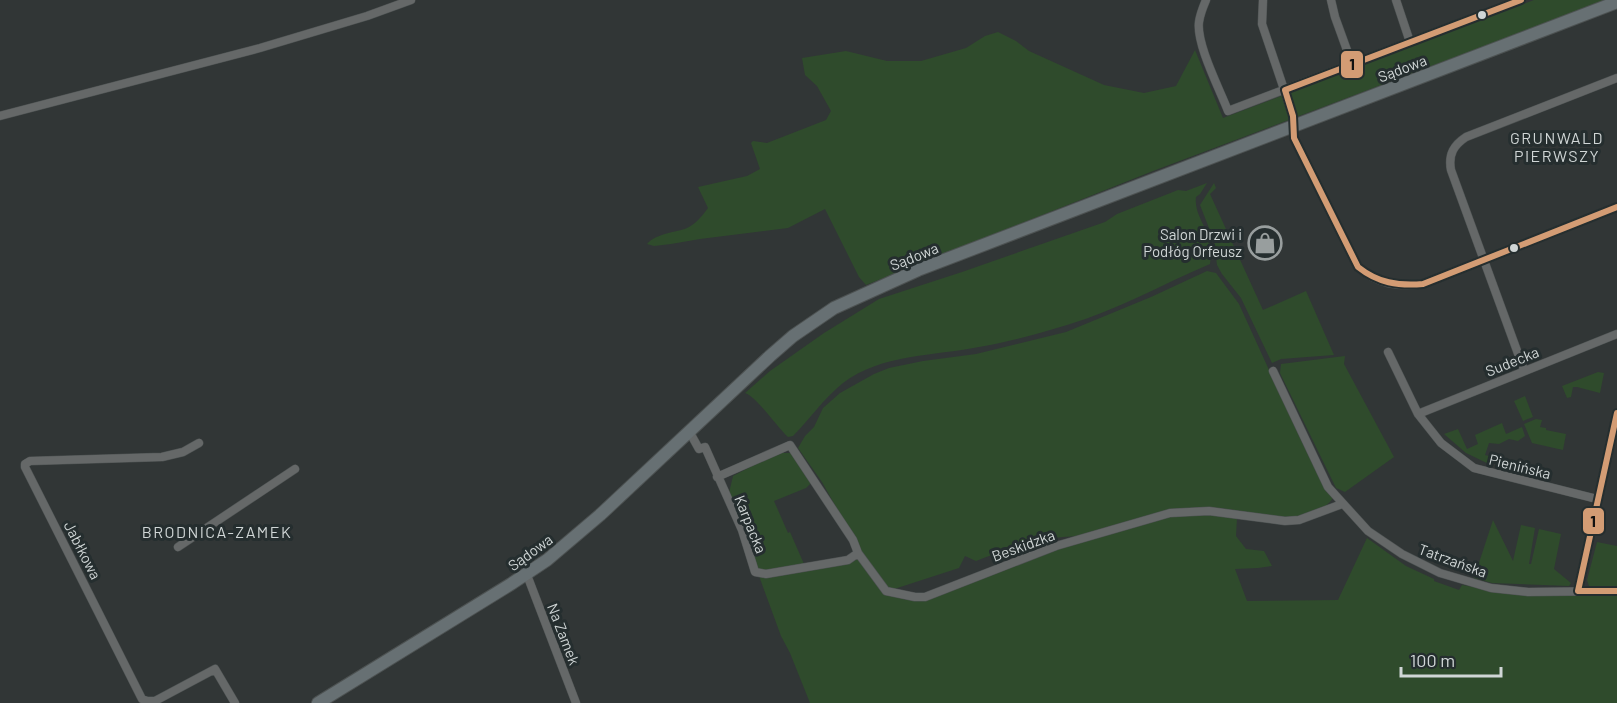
<svg xmlns="http://www.w3.org/2000/svg" width="1617" height="703" viewBox="0 0 1617 703" font-family="Barlow,sans-serif">
	<rect width="100%" height="100%" fill="#313636"/>
	<path fill="#2f4b2c" d="M1534 0H1607L1153 171 866 285 859 277 825 209 788 228 700 239 671 244 654 246 647 244C657 233 674 233 687 228 696 224 702 216 708 208L698 187 747 176 760 169 751 143 753 141 767 143 826 120 831 111 817 86 805 75 802 58 846 51 887 61H921L966 48 985 36 998 32 1016 41 1029 51 1104 85 1144 93 1176 86 1195 50 1223 118Z
		M1207 183 1200 194 1196 197C1194 213 1205 224 1209 239 1212 247 1211 256 1210 264 1163 284 1117 310 1067 325 1038 334 1009 342 979 347 934 356 881 354 843 383 823 399 810 419 793 436L788 437C777 427 756 396 745 393L770 371 824 333 879 299 962 272 1105 222 1117 214 1178 190 1186 191Z
		M1214 183 1216 188 1210 194 1263 310 1306 291 1334 355 1281 359 1272 363 1241 298 1222 274 1217 265 1214 241 1200 205Z
		M1207 271 1216 273 1239 304 1300 438 1325 488 1333 498C1307 534 1252 509 1216 508 1171 506 1130 524 1087 535 1077 537 1065 536 1055 538 1028 543 1001 551 976 561L965 556 959 568 885 592 906 600 925 599 1065 546 1169 516 1220 514 1237 518 1236 536 1246 549 1264 551 1272 566 1258 568 1235 569 1247 601 1338 600 1367 538 1406 566 1434 579V581L1459 590 1462 585C1513 595 1565 595 1617 596V703H810L790 653 781 636 759 576 802 570 862 553 822 482 798 448 805 436 814 427 823 408 840 393 874 374 889 368 923 361 976 354 1066 332 1151 297Z
		M1345 356 1344 364 1394 457 1345 492 1336 488 1280 373 1281 364Z
		M1598 372 1604 373 1600 393 1577 387H1573L1571 397 1567 398 1562 386Z
		M1525 396 1533 417 1523 421 1514 401Z
		M1536 419 1542 420 1540 427 1546 428V430L1566 434 1563 450 1532 443 1524 424Z
		M1502 423 1506 434 1522 427 1525 436 1518 441 1509 439 1499 444 1489 443 1485 455 1493 457 1491 465 1466 453 1444 434 1458 429 1467 449 1478 444 1475 435Z
		M777 453H791L812 482 806 488 774 501 788 533 790 532 804 564 772 571 759 570 754 564 728 497 733 476Z
		M1493 520 1513 561 1521 525 1535 528 1529 564H1531L1539 529 1561 534 1554 569 1571 583 1569 586 1492 583 1474 578Z
		M1597 542 1617 546V587L1589 586 1587 580Z"/>
	<g fill="none" stroke-linecap="round" stroke-linejoin="round">
		<g stroke="#4d5252" stroke-width="9">
			<path id="street" d="M1206 0C1203 7 1200 15 1199 22 1196 44 1220 90 1228 111L1521 0
				M1263 0 1262 24 1293 116 1294 138 1358 267C1377 284 1398 287 1423 284L1617 207
				M1331 0 1335 17 1352 64
				M1396 0 1410 42
				M0 116 260 48 367 16 411 0
				M1388 352 1418 414 1441 443 1474 468 1597 499
				M1524 370 1451 170C1448 154 1454 145 1466 137L1617 78
				M1273 371 1328 487 1368 531 1402 554 1440 573 1491 588 1528 592 1617 591
				M1418 414 1617 334
				M689 431 699 449 705 447 742 530 755 572 766 574 848 560 858 553
				M199 443 183 452 162 457 30 461 25 464V467L142 699 147 701H155L215 669 235 703
				M717 477 790 445 853 540 858 553 886 591 915 597H925L1056 546 1170 513 1209 511 1285 521 1299 520 1342 504
				M178 547 295 469
				M527 575 576 703
				M1578 591 1617 413"/>
		</g>
		<g stroke="#4d5252" stroke-width="14">
			<path id="primary" d="M318 703 511 584 547 560 600 515 770 356 793 336 834 308 918 270 1617 2"/>
		</g>
		<use href="#street" stroke="#656868" stroke-width="8"/>
		<use href="#primary" stroke="#677073" stroke-width="12"/>
		<g stroke="#252e2f" stroke-width="10">
			<path id="bus-1" d="M1521 0 1285 90 1293 116 1294 138 1358 267C1378 283 1398 286 1423 284L1617 207
				M1617 413 1578 591H1617"/>
		</g>
		<use href="#bus-1" stroke="#d39c74" stroke-width="6"/>
	</g>
	<defs>
		<g id="shop-ring" transform="scale(1.725)"><circle r="9.5" fill="#252e2f" stroke="#989e9e" stroke-width="1.5"/><path d="M-5-2.5h2.3a2.7 3.5 0 0 1 5.4 0H5L5.5 6h-11ZM-1.5-2.5h3a1.5 2.3 0 0 0-3 0Z" fill="#989e9e"/></g>
	</defs>
	<g fill-rule="evenodd">
		<use href="#shop-ring" x="1265" y="243"/>
	</g>
	<g fill="#d0d6d6" stroke="#252e2f" stroke-width="2">
		<circle cx="1482" cy="15" r="5"/>
		<circle cx="1514" cy="248" r="5"/>
	</g>
	<g text-anchor="middle" dominant-baseline="central" stroke-width="6" stroke-linejoin="round" paint-order="stroke">
		<g font-size="15" fill="#d0d6d6" stroke="#252e2f">
			<text transform="translate(1402 68) rotate(-21)">Sądowa</text>
			<text transform="translate(914 256) rotate(-22)">Sądowa</text>
			<text transform="translate(1512 361) rotate(-22)">Sudecka</text>
			<text transform="translate(1520 466) rotate(14)">Pienińska</text>
			<text transform="translate(751 524) rotate(68)">Karpacka</text>
			<text transform="translate(1023 545) rotate(-20)">Beskidzka</text>
			<text transform="translate(83 550) rotate(63)">Jabłkowa</text>
			<text transform="translate(530 552) rotate(-36)">Sądowa</text>
			<text transform="translate(1453 560) rotate(20)">Tatrzańska</text>
			<text transform="translate(564 634) rotate(69)">Na Zamek</text>
		</g>
		<g font-size="15" fill="#d0d6d6" stroke="#252e2f" text-anchor="end">
			<text x="1242" y="234">Salon Drzwi i<tspan x="1242" dy="17">Podłóg Orfeusz</tspan></text>
		</g>
		<g font-size="16" letter-spacing="1.5" fill="#d0d6d6" stroke="#252e2f">
			<text x="1557" y="137">GRUNWALD<tspan x="1557" dy="18">PIERWSZY</tspan></text>
			<text x="217" y="531">BRODNICA-ZAMEK</text>
		</g>
	</g>
	<g stroke="#252e2f" stroke-width="2">
		<rect x="1340" y="50" width="24" height="29" rx="6" fill="#d39c74"/>
		<rect x="1582" y="507" width="23" height="28" rx="6" fill="#d39c74"/>
	</g>
	<g font-size="16" text-anchor="middle" font-weight="bold" fill="#111">
		<text x="1352" y="70">1</text>
		<text x="1593" y="527">1</text>
	</g>
	<path d="M1401 667v9h100v-9" fill="none" stroke="#d0d6d6" stroke-width="3"/>
	<text x="1410" y="667" font-size="18" fill="#d0d6d6" stroke="#252e2f" stroke-width="4.5" paint-order="stroke">100 m</text>
</svg>
